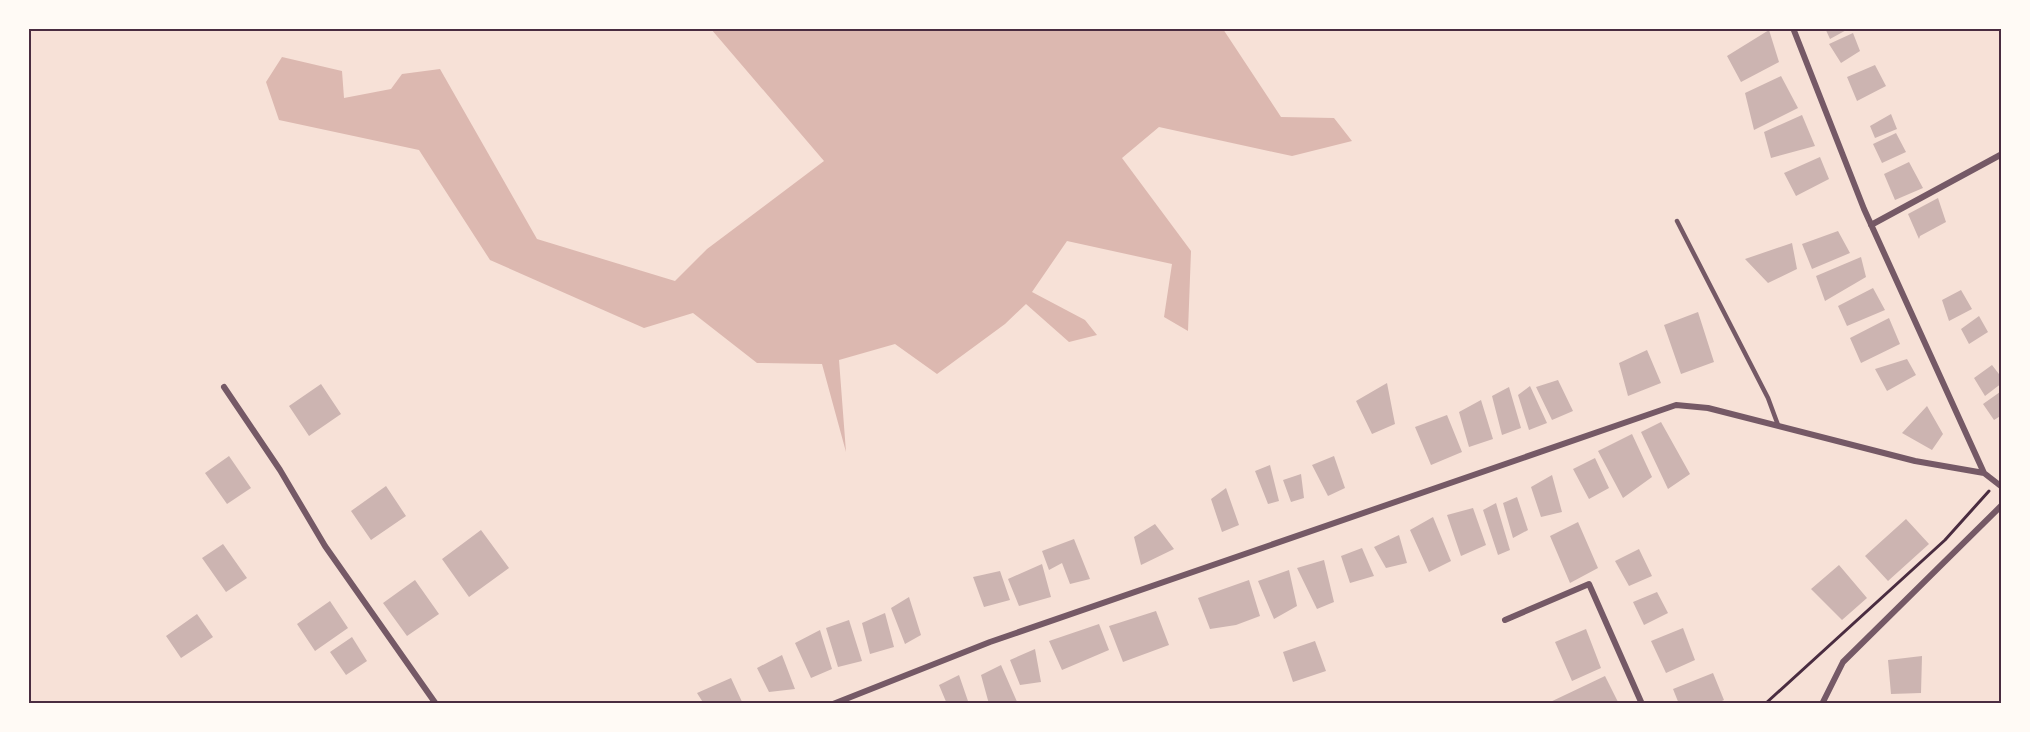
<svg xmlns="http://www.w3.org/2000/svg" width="2030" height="732" viewBox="0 0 2030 732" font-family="Manrope,sans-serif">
	<rect width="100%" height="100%" fill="#f7e1d7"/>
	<path fill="#dcb8b0" d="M711 29H1223L1281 117 1334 118 1352 141 1292 156 1159 127 1122 158 1191 251 1188 331 1164 317 1172 264 1067 241 1032 292 1085 320 1097 335 1069 342 1026 304 1005 324 937 374 895 344 839 360 846 452 822 364 757 363 693 313 644 328 490 260 419 150 279 120 266 82 282 57 342 71 344 98 391 89 402 74 440 69 537 239 675 281 707 249 824 161Z"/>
	<path fill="#ccb4b1" d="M1825 28H1850L1830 39Z
		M1769 30 1779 62 1741 82 1727 56Z
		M1853 33 1860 51 1841 63 1829 44Z
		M1875 65 1886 86 1857 101 1847 77Z
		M1781 76 1798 108 1754 130 1745 93Z
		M1891 114 1897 129 1875 138 1870 126Z
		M1802 115 1815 146 1771 158 1764 132Z
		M1896 133 1906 152 1882 163 1873 144Z
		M1820 157 1829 179 1796 196 1784 173Z
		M1909 162 1923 188 1895 200 1884 174Z
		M1938 198 1946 222 1920 236 1919 239 1908 214Z
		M1838 231 1850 253 1812 269 1802 244Z
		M1792 243 1797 269 1768 283 1745 259Z
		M1861 257 1866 277 1825 301 1816 276Z
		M1873 288 1885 310 1847 326 1838 306Z
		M1961 290 1972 309 1949 321 1942 300Z
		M1698 312 1714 362 1681 374 1664 325Z
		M1979 316 1988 332 1969 344 1961 329Z
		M1889 318 1900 344 1861 363 1850 338Z
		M1647 350 1661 383 1628 396 1619 363Z
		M1907 359 1916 375 1887 391 1875 369Z
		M1992 365 2002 378V383L1985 396 1974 378Z
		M1558 380 1573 411 1552 420 1536 387Z
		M1387 383 1395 424 1372 434 1356 401Z
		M321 384 341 414 309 436 289 406Z
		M1530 386 1547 423 1529 430 1518 395Z
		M1509 387 1521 428 1502 435 1492 396Z
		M2000 392 2002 415 1994 420 1983 404Z
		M1481 400 1493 439 1469 447 1459 412Z
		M1927 406 1943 434 1932 450 1902 433Z
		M1447 415 1462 452 1431 465 1415 427Z
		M1661 422 1690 474 1668 489 1641 432Z
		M1632 434 1652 477 1623 498 1598 451Z
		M229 456 251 488 227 504 205 473Z
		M1334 456 1345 488 1328 496 1312 465Z
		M1595 458 1609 488 1589 499 1573 469Z
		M1270 465 1279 501 1268 504 1255 471Z
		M1301 474 1304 498 1291 502 1283 480Z
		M1552 475 1562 512 1541 517 1531 487Z
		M386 486 406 516 371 540 351 511Z
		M1226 488 1239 525 1222 532 1211 499Z
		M1517 497 1528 530 1513 538 1503 503Z
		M1496 503 1510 550 1498 555 1483 510Z
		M1473 508 1486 545 1461 556 1447 515Z
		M1433 517 1451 561 1429 572 1410 530Z
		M1906 519 1929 544 1888 581 1865 556Z
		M1578 522 1598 568 1570 583 1550 536Z
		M1155 524 1174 549 1141 565 1134 537Z
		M481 530 509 568 469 597 442 559Z
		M1399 535 1407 563 1386 568 1374 547Z
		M1074 539 1090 579 1070 584 1062 563 1049 570 1042 551Z
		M223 544 247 578 226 592 202 558Z
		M1362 548 1374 576 1350 583 1341 556Z
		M1639 549 1652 576 1629 586 1615 561Z
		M1324 560 1334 602 1317 609 1297 568Z
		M1042 564 1051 597 1019 606 1008 579Z
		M1839 565 1867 598 1842 620 1811 589Z
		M1289 570 1297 606 1274 619 1258 581Z
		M1000 571 1010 600 984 607 973 577Z
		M415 580 439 614 407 636 383 603Z
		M1249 580 1260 616 1236 625 1210 629 1198 598Z
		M1657 592 1668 613 1644 625 1633 602Z
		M909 597 921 635 905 644 891 608Z
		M330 601 348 628 315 651 297 624Z
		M1156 611 1169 645 1123 662 1109 626Z
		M885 613 894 647 870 654 862 623Z
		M197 614 213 637 181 658 166 636Z
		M849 620 862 661 838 667 826 628Z
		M1099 624 1109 650 1062 670 1049 641Z
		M1683 628 1695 660 1666 673 1651 641Z
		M1586 629 1601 668 1572 681 1555 642Z
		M820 630 832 669 811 678 795 643Z
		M352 637 367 661 346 675 330 652Z
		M1315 641 1326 671 1293 682 1283 652Z
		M1035 649 1041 682 1020 685 1010 660Z
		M782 655 795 689 769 692 757 668Z
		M1922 656 1921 693 1891 694 1888 660Z
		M1001 665 1018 704H989L981 675Z
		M1713 673 1724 700 1716 704H1679L1673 689Z
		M959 675 969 704H947L939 685Z
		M1605 676 1618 702 1614 704H1546Z
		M731 678 743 704H704L697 693Z"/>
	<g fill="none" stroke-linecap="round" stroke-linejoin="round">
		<path stroke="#4a2c40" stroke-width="3" d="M1765 704 1945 540 1989 491"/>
		<path stroke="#755966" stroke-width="4.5" d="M1677 221 1768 398 1778 425"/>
		<path stroke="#755966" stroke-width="6" d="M1793 28 1864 209 1984 473 2002 487
			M1871 225 2002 154
			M224 387 280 470 325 546 436 704
			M1505 620 1589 584 1642 704
			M833 704 990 642 1676 405 1708 408 1915 461 1984 473
			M1822 704 1843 662 2002 505"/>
	</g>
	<rect width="2030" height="732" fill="none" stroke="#fffaf5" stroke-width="60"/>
	<rect x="30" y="30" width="1970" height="672" fill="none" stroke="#4a2c40" stroke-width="2"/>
</svg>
